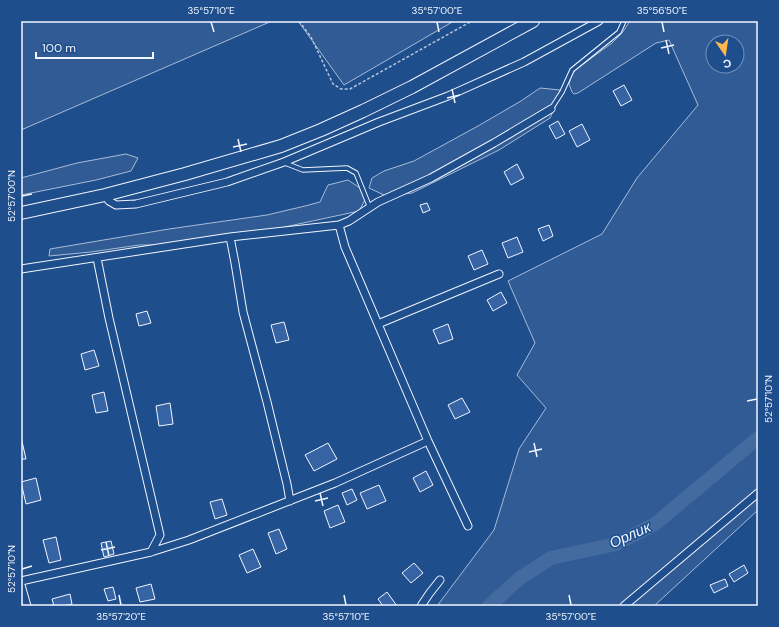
<svg xmlns="http://www.w3.org/2000/svg" width="779" height="627" viewBox="0 0 779 627" font-family="'DM Sans',sans-serif">
	<rect width="100%" height="100%" fill="#1f4e8c"/>
	<path fill="#305b95" stroke="#a8bbd7" fill-rule="evenodd" d="M21 21H272L21 130Z
		M298 21H454L344 85Z
		M630 21H758V510L654 606H437L494 530 519 449 546 408 517 375 535 343 508 281 602 234 637 178 698 105 669 40 656 43 578 93 574 94 572 92 569 84 571 77 575 70 612 43 622 33ZM713 42H737V66H713Z
		M540 88 560 90 557 103 550 118 499 150 412 193 393 195H384L369 188 372 178 384 171 414 161 478 126 521 101Z
		M126 154 138 158 131 171 96 180 21 195V178L77 163Z
		M348 180 360 188 366 198 359 211 266 231 183 245H139L91 252 49 256 50 249 169 229 267 215 305 206 320 202 328 185Z"/>
	<g fill="none" stroke-linecap="round" stroke-linejoin="round">
		<path stroke="#446ba0" stroke-width="14" d="M489 606 520 578 551 558 616 544 655 524 758 438"/>
	</g>
	<path fill="#3563a3" stroke="#f2f6ff" d="M624 85 632 100 621 106 613 91Z
		M558 121 565 134 556 139 549 126Z
		M582 124 590 140 577 147 569 131Z
		M517 164 524 178 511 185 504 172Z
		M427 203 430 210 423 213 420 205Z
		M549 225 553 236 543 241 538 229Z
		M517 237 523 252 508 258 502 243Z
		M482 250 488 264 474 270 468 256Z
		M501 292 507 303 493 311 487 300Z
		M147 311 151 323 139 326 136 314Z
		M284 322 289 340 276 343 271 325Z
		M448 324 453 339 439 344 433 330Z
		M94 350 99 366 85 370 81 354Z
		M104 392 108 411 96 413 92 395Z
		M462 398 470 412 455 419 448 405Z
		M170 403 173 424 159 426 156 406Z
		M21 437 26 459H21Z
		M328 443 337 459 314 471 305 455Z
		M426 471 433 485 420 492 413 478Z
		M36 478 41 500 26 504 21 482Z
		M379 485 386 501 367 509 360 493Z
		M352 489 357 500 347 505 342 493Z
		M222 499 227 515 215 519 210 502Z
		M338 505 345 522 330 528 324 511Z
		M279 529 287 549 276 554 268 533Z
		M56 537 61 560 49 563 43 540Z
		M111 541 114 554 104 557 101 543Z
		M253 549 261 567 247 573 239 555Z
		M414 563 423 573 411 583 402 573Z
		M744 565 748 573 734 582 729 574Z
		M725 579 728 586 714 593 710 585Z
		M151 584 155 599 140 602 136 588Z
		M113 587 116 599 108 601 104 589Z
		M387 592 397 606H383L378 599Z
		M70 594 72 604 63 606H54L52 599Z"/>
	<g fill="none" stroke-linecap="round" stroke-linejoin="round">
		<g stroke="#f2f6ff" stroke-width="5.5">
			<path id="service" d="M551 109 562 92 572 70 619 32 624 21
				M285 163 303 170 347 168 356 173 370 208"/>
		</g>
		<g stroke="#f2f6ff" stroke-width="9">
			<path id="minor" d="M105 195 109 201 116 205 136 204 227 182 284 162 379 122 448 96 524 62 599 21
				M230 237 235 263 243 312 267 402 287 484 290 501
				M97 258 109 318 160 535 151 552
				M21 269 230 237 339 225
				M378 324 499 274
				M468 526 428 441 345 247 339 225 349 221 378 202 431 178 494 143 551 109
				M21 581 151 552 189 540 335 483 428 441
				M21 585 27 606
				M421 606 429 594 440 580
				M624 606 758 493"/>
		</g>
		<g stroke="#f2f6ff" stroke-width="14">
			<path id="trunk" d="M21 213 105 195 185 174 281 146 321 130 363 111 412 87 533 21"/>
		</g>
		<path stroke="#b3c4dc" stroke-width="1.5" stroke-dasharray="3 2" stroke-linecap="butt" d="M299 21 311 37 333 84 341 89H350L472 21"/>
		<use href="#service" stroke="#1f4e8c" stroke-width="3.5"/>
		<use href="#minor" stroke="#1f4e8c" stroke-width="7"/>
		<use href="#trunk" stroke="#1f4e8c" stroke-width="12"/>
	</g>
	<path fill="none" stroke="#f2f6ff" stroke-width="1.5" d="M211 22 214 32M437 22 439 32M662 22 664 32M666 40 669 54M661 48 674 45M452 89 455 103M447 98 460 95M238 139 241 152M233 147 247 144M22 196 32 194M747 401 757 399M534 443 537 457M529 452 542 449M320 493 323 506M315 501 328 498M106 542 109 556M101 550 115 547M22 569 32 566M119 595 121 605M344 595 346 605M569 595 571 605"/>
	<g text-anchor="middle" dominant-baseline="central" stroke-width="3" stroke-linejoin="round" paint-order="stroke">
		<g font-size="15" font-style="italic" fill="#f2f6ff" stroke="#1f4e8c">
			<text transform="translate(630 535) rotate(-24)">Орлик</text>
		</g>
	</g>
	<rect width="779" height="627" fill="none" stroke="#1f4e8c" stroke-width="44"/>
	<g transform="translate(725 54) rotate(167)"><circle r="19" fill="#1f4e8c" stroke="#7391ba"/>
	<path d="M0-3L7 15L0 10L-7 15Z" fill="#ffb74d"/>
	<text y="-6" font-size="11" font-weight="bold" text-anchor="middle" fill="#f2f6ff">С</text>
	</g>
	<path d="M36 52v6h117v-6" fill="none" stroke="#f2f6ff" stroke-width="2"/>
	<text x="42" y="52" font-size="12" fill="#f2f6ff" stroke="#1f4e8c" stroke-width="3" paint-order="stroke">100 m</text>
	<rect x="22" y="22" width="735" height="583" fill="none" stroke="#f2f6ff" stroke-width="1.5"/>
	<g font-size="10" text-anchor="middle" fill="#f2f6ff">
		<text x="211" y="14">35°57'10"E</text>
		<text x="437" y="14">35°57'00"E</text>
		<text x="662" y="14">35°56'50"E</text>
		<text transform="translate(11 196) rotate(-90)" y="4">52°57'00"N</text>
		<text transform="translate(768 399) rotate(-90)" y="4">52°57'10"N</text>
		<text transform="translate(11 569) rotate(-90)" y="4">52°57'10"N</text>
		<text x="121" y="620">35°57'20"E</text>
		<text x="346" y="620">35°57'10"E</text>
		<text x="571" y="620">35°57'00"E</text>
	</g>
</svg>
